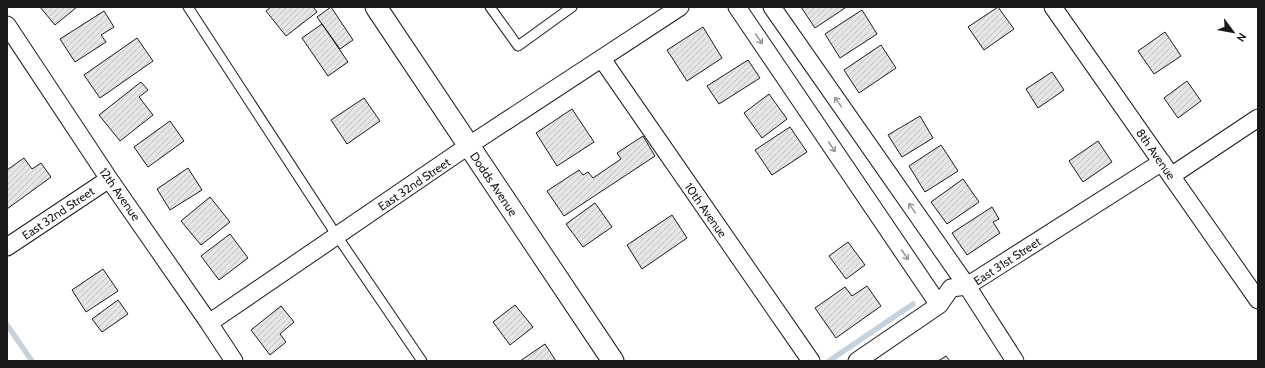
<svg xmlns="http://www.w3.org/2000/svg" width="1265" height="368" viewBox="0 0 1265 368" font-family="Cabin,sans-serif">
	<defs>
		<pattern id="building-hatch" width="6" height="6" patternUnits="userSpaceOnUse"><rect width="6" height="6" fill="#e6e6e6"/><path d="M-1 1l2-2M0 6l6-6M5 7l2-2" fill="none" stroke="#c5c5c5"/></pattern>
	</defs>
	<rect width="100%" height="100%" fill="#fff"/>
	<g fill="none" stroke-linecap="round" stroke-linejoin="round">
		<path stroke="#c6d2dc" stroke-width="5.5" d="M7 325 32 361
			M829 361 913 304"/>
	</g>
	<path fill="url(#building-hatch)" stroke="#1a1a1a" d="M40 7H77L55 25Z
		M271 7H313L317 12 286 36 266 11Z
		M331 7 353 40 340 49 317 17Z
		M801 7H844L845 8 815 28Z
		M998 7 1014 29 984 50 968 27Z
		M862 10 877 34 840 58 825 34Z
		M104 11 114 27 101 35 106 42 75 62 60 39Z
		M322 24 348 62 328 76 302 38Z
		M703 27 722 58 687 81 667 50Z
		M1165 32 1181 56 1154 74 1138 51Z
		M137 38 153 61 100 98 84 75Z
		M881 45 896 68 859 93 844 70Z
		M748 60 760 78 719 104 707 86Z
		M1052 72 1064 90 1038 108 1026 89Z
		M1187 81 1201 101 1178 118 1164 98Z
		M141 82 148 90 139 97 153 115 120 141 99 115Z
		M769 94 787 119 762 138 744 113Z
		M364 98 380 121 347 144 331 120Z
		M572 109 594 142 557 166 536 133Z
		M920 116 933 138 902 157 888 135Z
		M170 121 184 141 148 167 134 147Z
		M790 127 807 152 772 175 755 150Z
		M643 136 655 156 564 216 547 191 579 170 583 175 588 172 593 178 621 159 617 153Z
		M1098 141 1112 162 1083 182 1069 161Z
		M941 145 958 171 925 192 909 166Z
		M24 158 32 169 41 163 51 177 7 209V170Z
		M188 168 202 190 170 210 157 189Z
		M963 179 979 202 947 224 931 202Z
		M210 197 230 222 201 245 181 221Z
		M595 203 612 227 583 247 566 224Z
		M992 207 999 219 993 222 1000 233 967 255 952 233Z
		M672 215 687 238 642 269 627 245Z
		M230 234 248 258 219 280 201 256Z
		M848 242 865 265 846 279 829 256Z
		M103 269 118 291 86 312 72 290Z
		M867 286 881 306 836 338 815 308 845 287 852 296Z
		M118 300 128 314 102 332 92 319Z
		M515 305 533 327 510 345 493 322Z
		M281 306 294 322 280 334 286 342 270 355 251 330Z
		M545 344 556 361H520Z
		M946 356 950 361H938Z"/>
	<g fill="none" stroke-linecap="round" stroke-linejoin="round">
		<g stroke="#1a1a1a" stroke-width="11">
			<path id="service" d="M188 7 337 236 422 361
				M490 7 518 46 572 7"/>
		</g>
		<g stroke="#1a1a1a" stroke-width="19">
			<path id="minor" d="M737 7 939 305
				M772 7 967 286 1015 361
				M1053 7 1258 300
				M7 25 109 179 209 323 234 361
				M602 59 811 361
				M1171 176 1258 118
				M7 247 109 179
				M209 323 468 146 680 7
				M857 361 939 305 951 288 967 286 1162 162"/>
		</g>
		<g stroke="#1a1a1a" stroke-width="23">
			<path id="tertiary" d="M376 7 613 361"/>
		</g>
		<use href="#service" stroke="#fff" stroke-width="9"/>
		<use href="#minor" stroke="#fff" stroke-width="17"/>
		<use href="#tertiary" stroke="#fff" stroke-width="21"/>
	</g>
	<defs><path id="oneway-shaft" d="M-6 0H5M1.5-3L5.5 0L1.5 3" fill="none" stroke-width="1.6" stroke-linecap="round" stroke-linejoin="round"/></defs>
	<g stroke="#989898">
		<use href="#oneway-shaft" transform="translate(759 39) rotate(56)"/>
		<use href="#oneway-shaft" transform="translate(838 102) rotate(-125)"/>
		<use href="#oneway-shaft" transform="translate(832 147) rotate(56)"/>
		<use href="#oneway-shaft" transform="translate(912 208) rotate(-125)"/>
		<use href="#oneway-shaft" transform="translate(905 255) rotate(56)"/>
	</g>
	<g text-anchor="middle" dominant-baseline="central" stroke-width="3" stroke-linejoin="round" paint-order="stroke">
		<g font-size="12" fill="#1a1a1a" stroke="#fff">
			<text transform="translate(1156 154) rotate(55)">8th Avenue</text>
			<text transform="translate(414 184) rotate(-34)">East 32nd Street</text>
			<text transform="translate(494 184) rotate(56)">Dodds Avenue</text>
			<text transform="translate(120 194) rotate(55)">12th Avenue</text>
			<text transform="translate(706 210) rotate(55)">10th Avenue</text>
			<text transform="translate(58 213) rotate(-34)">East 32nd Street</text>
			<text transform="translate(1007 261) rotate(-33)">East 31st Street</text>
		</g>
	</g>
	<rect width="1265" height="368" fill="none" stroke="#1a1a1a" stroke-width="16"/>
	<g transform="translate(1233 32) rotate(122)" stroke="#ffffff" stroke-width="3" paint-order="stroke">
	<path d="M0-3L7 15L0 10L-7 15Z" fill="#1a1a1a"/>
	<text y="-6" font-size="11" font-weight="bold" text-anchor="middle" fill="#1a1a1a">N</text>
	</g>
</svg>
